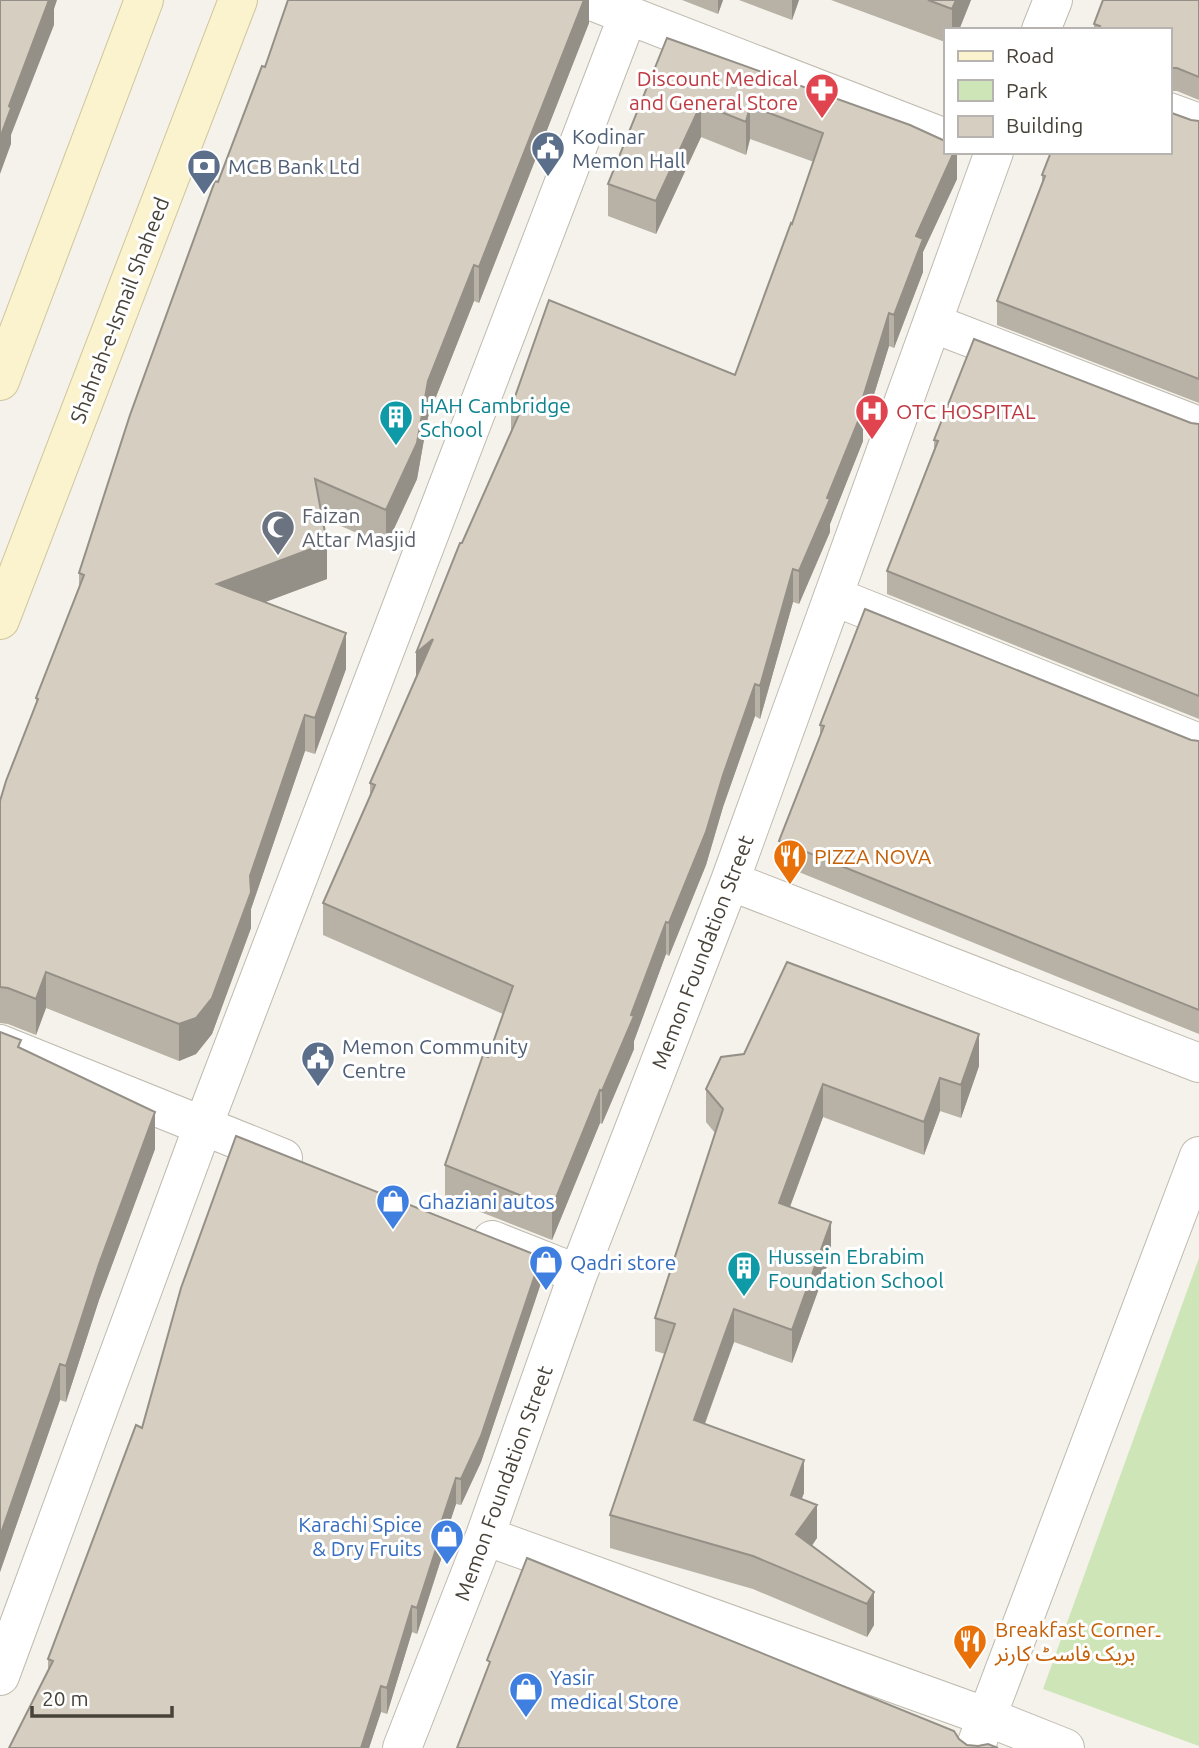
<svg xmlns="http://www.w3.org/2000/svg" width="1199" height="1748" viewBox="0 0 1199 1748" font-family="Ubuntu,'Noto Sans Arabic',sans-serif">
	<rect width="100%" height="100%" fill="#f4f2ea"/>
	<path fill="#cee5b7" d="M1199 1258V1746L1043 1689Z"/>
	<g fill="none" stroke-linecap="round" stroke-linejoin="round">
		<g stroke="#bfbaae" stroke-width="40">
			<path id="street" d="M589 0 945 138
				M1041 30 1053 0
				M1169 112 1199 123
				M932 323 1199 426
				M833 596 1199 743
				M730 881 1199 1063
				M0 1044 283 1158
				M492 1240 578 1274
				M485 1536 987 1717 1065 1748
				M0 1676 203 1126 628 15
				M402 1748 485 1536 578 1274 730 881 994 152
				M975 1748 1199 1156"/>
		</g>
		<g stroke="#d0c69d" stroke-width="40">
			<path id="secondary" d="M0 381 144 0
				M0 620 238 0"/>
		</g>
		<use href="#street" stroke="#fff" stroke-width="38"/>
		<use href="#secondary" stroke="#fbf2ce" stroke-width="38"/>
	</g>
	<path fill="#b7b1a6" d="M589 0V23L479 303 474 301 428 417 417 479 386 546 323 518 327 579 265 602 346 669 315 754 305 751 251 909V928L212 1034 196 1054 179 1061 46 1008 36 1035 8 1024 0 1023V801L36 706V698L79 588V573L218 182 265 67Z
		M682 0H723L718 14Z
		M739 0H799L792 20Z
		M831 0H971L959 30H945V42Z
		M1199 0V100L1177 91H1169V30H1094V24Z
		M667 38 957 152V179L923 252V272L894 348 889 346 863 430V441L830 524V532L799 604 793 602 760 719 755 716 723 807 706 865 669 956 666 954 634 1041V1049L602 1124 600 1123 552 1240 445 1198V1165L488 1057 503 1014 323 935V903L370 796V783L416 678 462 543 511 431V408L735 375 792 224 814 162 750 139 746 155 701 137 656 234 608 216V184Z
		M1191 120 1199 121V403L997 325V301L1042 186V175Z
		M1191 423 1199 424V719L887 594V571L934 449V440Z
		M820 725 1199 741V1034L779 864V841L820 736Z
		M0 1032 21 1048 155 1149 99 1300 66 1402 60 1400 0 1572Z
		M979 1066 961 1118 940 1111 924 1155 823 1117 790 1207 831 1255 792 1363 734 1342 705 1424 804 1493 801 1499 817 1538 812 1546 874 1592V1625L867 1637 753 1589 610 1548V1515L665 1354 655 1351V1318L715 1133 706 1122V1089Z
		M541 1283 481 1462 461 1505 456 1504 445 1537V1547L417 1634 412 1632 387 1714 381 1712 369 1748H9L48 1670V1659L142 1428Z"/>
	<path fill="#959087" d="M49 0H57L54 9V25L11 135V144L0 174V138L9 106Z
		M584 0H589V23L479 303V267Z
		M718 0H723L718 14Z
		M792 0H799L792 20Z
		M956 0H971L959 30H952V9Z
		M701 104V137L656 234V201Z
		M750 106V139L746 155V122Z
		M954 152H957V179L923 252V272L894 348V315L916 236Z
		M474 265V301L428 417 417 479 386 546V510L428 381Z
		M889 313V346L863 430V441L830 524V532L799 604V571L827 498 860 407Z
		M327 543V579L217 620V584Z
		M793 569V602L760 719V686Z
		M346 633V669L315 754V718Z
		M433 639 416 685V653Z
		M755 684V716L723 807 706 865 669 956V923L723 775Z
		M305 715V751L251 909V928L212 1034 196 1054 179 1061V1024L250 876Z
		M666 922V954L634 1041V1049L602 1124V1091Z
		M46 972V1008L36 1035V999Z
		M979 1034V1066L961 1118V1085Z
		M940 1078V1111L924 1155V1122Z
		M823 1084V1117L779 1236V1203Z
		M600 1090V1123L552 1240V1208Z
		M155 1112V1149L99 1300 66 1402V1366L99 1264Z
		M831 1222V1255L792 1363V1330Z
		M541 1257V1283L481 1462 461 1505V1479Z
		M734 1309V1342L694 1453V1420Z
		M60 1364V1400L0 1572V1536Z
		M804 1460V1493L791 1528V1495Z
		M456 1478V1504L445 1537V1547L417 1634V1608L442 1520Z
		M817 1505V1538L796 1567V1534Z
		M874 1592V1625L867 1637V1604Z
		M412 1606V1632L387 1714V1688Z
		M381 1686V1712L369 1748H361Z"/>
	<path fill="#d5cec1" stroke="#959087" stroke-width="2" d="M0 0H49L9 106 11 108 0 138Z
		M288 0H584L479 267 474 265 428 381 417 443 386 510 315 479 327 543 217 584 346 633 315 718 305 715 250 876 251 892 212 998 196 1018 179 1024 46 972 36 999 8 988 0 987V801L6 781 38 699 36 698 84 575 79 573 130 415 215 181 218 182 262 66 265 67Z
		M928 0H956L952 9Z
		M1103 0H1199V77L1177 68H1169V30H1098L1100 26 1094 24Z
		M667 38 910 125 945 141V152H954L916 236 923 239 894 315 889 313 860 407 863 409 827 498 830 499 799 571 793 569 760 686 755 684 723 775 706 832 669 923 666 922 631 1015 634 1016 602 1091 600 1090 552 1208 445 1165 483 1055 488 1057 513 986 323 903 375 785 370 783 433 639 416 653 460 543H462L520 412 511 408 549 300 735 375 791 223 792 224 823 133 750 106 746 122 701 104 656 201 608 184Z
		M1169 112 1191 120 1199 121V379L997 301 1045 176 1042 175 1051 152H1169Z
		M974 339 1191 423 1199 424V696L887 571 938 441 934 440Z
		M865 609 1191 740 1199 741V1010L779 841 824 726 820 725Z
		M787 962 979 1034 961 1085 940 1078 924 1122 823 1084 779 1203 831 1222 792 1330 734 1309 694 1420 804 1460 791 1495 817 1505 796 1534 874 1592 867 1604 753 1556 610 1515 675 1324 655 1318 723 1109 706 1089 721 1057 744 1054Z
		M0 1032 21 1040 18 1047 155 1112 99 1264 66 1366 60 1364 0 1536Z
		M236 1136 541 1257 481 1436 461 1479 456 1478 442 1520 445 1521 417 1608 412 1606 387 1688 381 1686 361 1748H9L53 1661 48 1659 136 1425 142 1428 181 1288Z
		M527 1558 954 1731 959 1739 967 1745 978 1746 988 1744 998 1748H457L490 1662 487 1660Z"/>
	<defs>
		<g id="pharmacy-pin" transform="scale(1.75)"><path d="M0 17L-7.5 6A9.5 9.5 0 1 1 7.5 6Z" fill="#e0444e" stroke="#fff"/><path d="M-2-6h4v4h4v4h-4v4h-4v-4h-4v-4h4Z" fill="#fff"/></g>
		<g id="civic-pin" transform="scale(1.75)"><path d="M0 17L-7.5 6A9.5 9.5 0 1 1 7.5 6Z" fill="#5c6f8a" stroke="#fff"/><path d="M-.6-6.5H3V-4.5H.6V-3L4-1V1h2V6H-6V1h2V-1L-.6-3ZM-1.2 2.5V6h2.4V2.5Z" fill="#fff"/></g>
		<g id="bank-pin" transform="scale(1.75)"><path d="M0 17L-7.5 6A9.5 9.5 0 1 1 7.5 6Z" fill="#5c6f8a" stroke="#fff"/><path d="M-6-4H6V4H-6ZM0-2.3a2.3 2.3 0 1 0 0 4.6a2.3 2.3 0 1 0 0-4.6Z" fill="#fff"/></g>
		<g id="hospital-pin" transform="scale(1.75)"><path d="M0 17L-7.5 6A9.5 9.5 0 1 1 7.5 6Z" fill="#e0444e" stroke="#fff"/><path d="M-5-5h3v3.5h4V-5h3V5h-3V1.5h-4V5h-3Z" fill="#fff"/></g>
		<g id="building-pin" transform="scale(1.75)"><path d="M0 17L-7.5 6A9.5 9.5 0 1 1 7.5 6Z" fill="#0f9aa8" stroke="#fff"/><path d="M-4-6H4V6H1V3H-1V6H-4ZM-2.5-4.3h1.7v1.8h-1.7ZM.8-4.3h1.7v1.8H.8ZM-2.5-1h1.7V.8h-1.7ZM.8-1h1.7V.8H.8Z" fill="#fff"/></g>
		<g id="mosque-pin" transform="scale(1.75)"><path d="M0 17L-7.5 6A9.5 9.5 0 1 1 7.5 6Z" fill="#6b7280" stroke="#fff"/><path d="M3.5-4.9A6 6 0 1 0 3.5 4.9A5 5 0 1 1 3.5-4.9Z" fill="#fff"/></g>
		<g id="restaurant-pin" transform="scale(1.75)"><path d="M0 17L-7.5 6A9.5 9.5 0 1 1 7.5 6Z" fill="#e8710a" stroke="#fff"/><path d="M-5-6h1v4h1v-4h1v4h1v-4h1v5L-1.5 .5V6h-2V.5L-5-1ZM5-6V6H3V1.5H1.5Q1.5-4 5-6Z" fill="#fff"/></g>
		<g id="shop-pin" transform="scale(1.75)"><path d="M0 17L-7.5 6A9.5 9.5 0 1 1 7.5 6Z" fill="#3f7fe0" stroke="#fff"/><path d="M-5-2.5h2.3a2.7 3.5 0 0 1 5.4 0H5L5.5 6h-11ZM-1.5-2.5h3a1.5 2.3 0 0 0-3 0Z" fill="#fff"/></g>
	</defs>
	<g fill-rule="evenodd">
		<use href="#pharmacy-pin" x="822" y="90"/>
		<use href="#civic-pin" x="548" y="148"/>
		<use href="#bank-pin" x="204" y="166"/>
		<use href="#hospital-pin" x="872" y="411"/>
		<use href="#building-pin" x="396" y="417"/>
		<use href="#mosque-pin" x="278" y="527"/>
		<use href="#restaurant-pin" x="790" y="856"/>
		<use href="#civic-pin" x="318" y="1058"/>
		<use href="#shop-pin" x="393" y="1201"/>
		<use href="#shop-pin" x="546" y="1262"/>
		<use href="#building-pin" x="744" y="1268"/>
		<use href="#shop-pin" x="447" y="1536"/>
		<use href="#restaurant-pin" x="970" y="1641"/>
		<use href="#shop-pin" x="526" y="1689"/>
	</g>
	<g text-anchor="middle" dominant-baseline="central" stroke-width="6" stroke-linejoin="round" paint-order="stroke">
		<g font-size="21" fill="#be3a42" stroke="#fff" text-anchor="end">
			<text x="798" y="78">Discount Medical<tspan x="798" dy="24">and General Store</tspan></text>
			<text x="896" y="411" text-anchor="start">OTC HOSPITAL</text>
		</g>
		<g font-size="21" fill="#4e5e75" stroke="#fff" text-anchor="start">
			<text x="572" y="136">Kodinar<tspan x="572" dy="24">Memon Hall</tspan></text>
			<text x="228" y="166">MCB Bank Ltd</text>
			<text x="342" y="1046">Memon Community<tspan x="342" dy="24">Centre</tspan></text>
		</g>
		<g font-size="21" fill="#484239" stroke="#fff">
			<text transform="translate(119 310) rotate(-69)">Shahrah-e-Ismail Shaheed</text>
			<text transform="translate(702 952) rotate(-69)">Memon Foundation Street</text>
			<text transform="translate(503 1483) rotate(-70)">Memon Foundation Street</text>
		</g>
		<g font-size="21" fill="#0d838f" stroke="#fff" text-anchor="start">
			<text x="420" y="405">HAH Cambridge<tspan x="420" dy="24">School</tspan></text>
			<text x="768" y="1256">Hussein Ebrabim<tspan x="768" dy="24">Foundation School</tspan></text>
		</g>
		<g font-size="21" fill="#5b616d" stroke="#fff" text-anchor="start">
			<text x="302" y="515">Faizan<tspan x="302" dy="24">Attar Masjid</tspan></text>
		</g>
		<g font-size="21" fill="#c56008" stroke="#fff" text-anchor="start">
			<text x="814" y="856">PIZZA NOVA</text>
			<text x="995" y="1629">Breakfast Corner۔<tspan x="995" dy="24">بریک فاسٹ کارنر</tspan></text>
		</g>
		<g font-size="21" fill="#366cbe" stroke="#fff" text-anchor="start">
			<text x="418" y="1201">Ghaziani autos</text>
			<text x="570" y="1262">Qadri store</text>
			<text x="422" y="1524" text-anchor="end">Karachi Spice<tspan x="422" dy="24">&amp; Dry Fruits</tspan></text>
			<text x="550" y="1677">Yasir<tspan x="550" dy="24">medical Store</tspan></text>
		</g>
	</g>
	<rect x="944" y="28" width="228" height="126" fill="#ffffff" stroke="#b6b3b0" stroke-width="2"/>
	<rect x="958" y="51" width="35" height="10" fill="#fbf2ce" stroke="#b6b3b0" stroke-width="2"/>
	<text x="1006" y="63" font-size="21" fill="#484239">Road</text>
	<rect x="958" y="80" width="35" height="21" fill="#cee5b7" stroke="#b6b3b0" stroke-width="2"/>
	<text x="1006" y="98" font-size="21" fill="#484239">Park</text>
	<rect x="958" y="116" width="35" height="21" fill="#d5cec1" stroke="#b6b3b0" stroke-width="2"/>
	<text x="1006" y="133" font-size="21" fill="#484239">Building</text>
	<path d="M32 1706v10h140v-10" fill="none" stroke="#484239" stroke-width="3.5"/>
	<text x="42" y="1706" font-size="21" fill="#484239" stroke="#ffffff" stroke-width="5" paint-order="stroke">20 m</text>
</svg>
